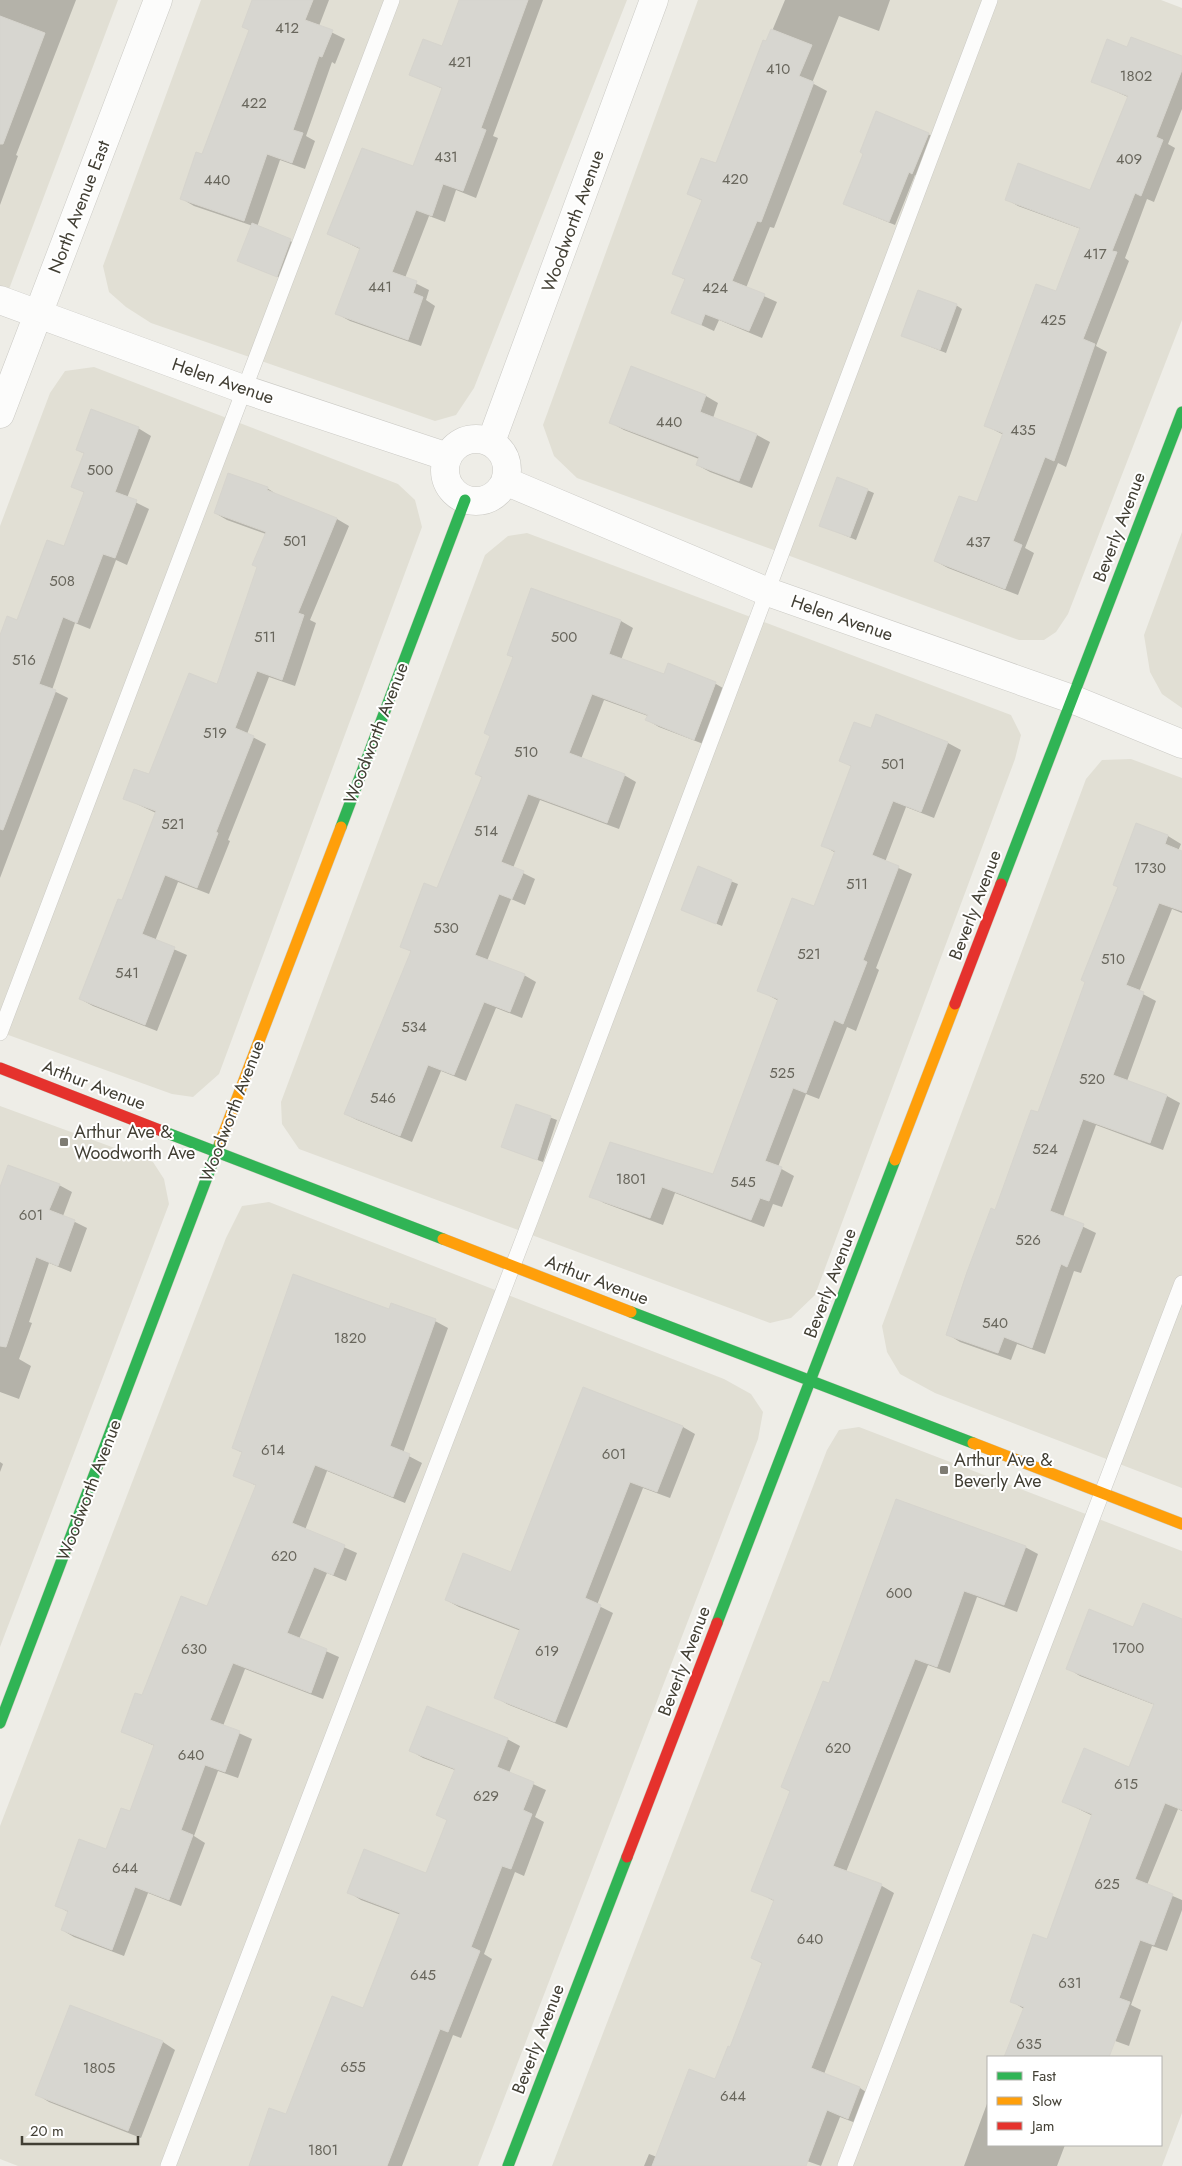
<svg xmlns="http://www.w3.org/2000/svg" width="1182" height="2166" viewBox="0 0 1182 2166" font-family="Jost,sans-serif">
	<rect width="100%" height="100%" fill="#eeede7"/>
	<path fill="#e1dfd4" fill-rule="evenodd" d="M0 0H118L0 313Z
		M201 0H627L474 388 456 415 435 421 151 323 126 307 109 292 103 266Z
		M698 0H1161L1182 8V320L1068 614 1056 632 1044 640H1019L577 478 554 456 543 425Z
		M94 367 398 484 415 500 422 527 219 1074 193 1097 172 1094 0 1032V526L50 393 65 371Z
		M1182 532V708L1162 694 1150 672 1144 635Z
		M527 533 1011 715 1021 735 1015 759 815 1295 791 1318 770 1323 299 1149 282 1124 281 1102 485 555 508 536Z
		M1131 759 1182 778V1488L935 1393 900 1374 887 1352 882 1326 1086 779 1102 760Z
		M0 1106 153 1162 164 1179 169 1204 0 1647Z
		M269 1202 724 1379 751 1394 763 1412 758 1439 478 2166H18L0 2159V1826L226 1238 242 1206Z
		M859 1427 1182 1551V2113L1162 2166H552L827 1450 839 1430ZM988 2057H1161V2145H988Z"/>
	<path fill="#0003" d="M0 0H76L16 155 18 156 0 205Z
		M253 0H329L319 26 345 39 335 64 332 62 306 136 315 141 305 169 280 160 257 227 297 244 283 279 245 264 253 226 194 206 182 199 203 155 250 30Z
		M461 0H543L493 136 498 138 476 198 456 190 445 222 429 216 405 278 429 290 426 300 435 306 421 346 350 321 337 314 360 249 329 234 414 168 443 89 411 74 442 48Z
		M785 0H890L879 31 839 16 812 83 827 91 774 228 770 227 746 288 777 302 762 338 719 320 714 331 673 312 686 280 674 274 703 201 689 194 716 165Z
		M1127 48 1182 57V109L1168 144 1175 148 1154 202 1147 199 1125 258 1129 261 1096 346 1107 352 1066 467 1058 463 1025 548 1034 553 1018 595 948 568 935 561 977 504 1004 435 986 426 1057 293 1081 229 1018 206 1006 199 1091 192 1128 97 1092 81Z
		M928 134 934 137 919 176 915 175 895 225 851 207Z
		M956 305 962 309 946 353 903 336Z
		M706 396 718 403 713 418 757 435 770 442 752 488 710 472 697 465 699 459 624 430 611 423Z
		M138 428 151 436 127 498 149 509 127 565 116 560 90 629 75 623 52 690 68 698 0 878V639L18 621 64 547 85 493 73 486 85 454 77 450Z
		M267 488 279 496 337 519 349 526 310 620 316 623 295 686 269 677 247 734 266 744 228 840 230 841 209 894 178 882 155 941 187 955 157 1031 93 1006 80 999 122 902 156 813 124 798 150 776 217 686 258 567 266 534 227 520 215 513Z
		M867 490 874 493 856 540 820 525Z
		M621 621 633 628 621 660 664 676 669 665 716 684 728 691 706 745 659 727 647 720 648 716 604 700 581 759 624 775 636 782 619 829 540 800 513 868 535 879 525 905 511 899 487 961 524 975 536 982 522 1018 496 1008 466 1081 441 1071 412 1142 357 1120 345 1114 412 952 401 946 437 889 483 778 476 774 491 736 514 658 508 654Z
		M877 716 948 743 961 750 934 818 906 807 885 862 912 874 876 968 879 970 856 1031 847 1027 819 1099 806 1094 778 1167 794 1176 782 1207 773 1204 764 1227 675 1193 663 1225 604 1203 591 1196 713 1175 779 1001 758 990 815 908 836 853 822 845 852 767 841 760 871 730Z
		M1136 825 1168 836 1181 844 1178 851 1182 852V913L1172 909 1139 992 1156 1001 1127 1081 1167 1096 1180 1103 1163 1150 1096 1125 1063 1217 1096 1233 1081 1273 1074 1271 1045 1354 1017 1344 1011 1360 960 1342 947 1334 996 1211 1039 1114 1119 887Z
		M698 868 738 884 722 926 682 910Z
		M517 1105 557 1120 543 1162 502 1147Z
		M59 1185 72 1192 63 1216 87 1228 71 1272 49 1263 29 1322 32 1323 19 1359 31 1366 19 1399 0 1392V1191Z
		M392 1305 435 1321 448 1328 403 1453 422 1463 405 1503 327 1471 305 1530 357 1553 346 1581 327 1573 299 1639 339 1657 323 1699 245 1669 223 1726 252 1739 238 1778 218 1771 194 1836 205 1843 181 1906 148 1893 124 1956 74 1937 62 1930 68 1912 56 1905 106 1851 131 1813 155 1746 122 1732 143 1696 207 1608 257 1486 234 1475 243 1453 233 1448 390 1310Z
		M583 1389 683 1427 695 1434 670 1498 643 1488 597 1605 613 1613 567 1728 507 1704 495 1697 521 1631 459 1607 446 1600 511 1574Z
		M0 1462 3 1464 0 1472Z
		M1025 1547 1038 1554 1017 1612 977 1597 950 1673 928 1665 846 1872 882 1886 894 1893 824 2074 860 2088 872 2096 861 2125 840 2117 821 2166 765 2146 757 2166H644L649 2154 657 2157 716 2081 731 2048 763 1964 753 1958 774 1901 753 1890 791 1792 782 1787 829 1684Z
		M1182 1620V1811L1178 1809 1147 1885 1182 1900V1910L1167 1951 1152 1946 1131 2005 1141 2010 1129 2046 1107 2038 1099 2057H1005L1024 2009 1011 2001 1047 1941 1093 1816 1064 1802 1130 1768 1155 1705 1080 1676 1067 1668 1134 1629Z
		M507 1739 520 1746 509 1773 546 1790 535 1817 544 1822 524 1876 515 1872 484 1954 492 1959 461 2038 453 2035 402 2166H250L364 2010 401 1915 361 1900 348 1892 427 1874 448 1820 455 1770 423 1758 411 1751Z
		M71 2006 163 2042 175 2050 141 2138 49 2102 36 2094Z
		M988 2101V2145H1065L1057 2166H964Z"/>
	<path fill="#d7d6d0" stroke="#d6d4cd" d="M252 0H313L305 20 333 30 322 57 319 56 293 130 303 133 292 163 267 154 244 221 180 199 196 152 202 154 249 30 242 27Z
		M459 0H528L481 128 486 130 463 191 443 184 432 216 416 210 392 272 417 281 413 293 423 297 408 340 335 314 360 248 327 234 362 148 413 166 442 88 409 75 423 39 442 46Z
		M0 16 45 33 3 144H0Z
		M771 29 812 45 799 76 814 82 761 222 757 221 732 281 765 294 749 331 705 314 701 325 671 313 685 279 672 274 702 200 687 194 701 158 716 163 763 40 766 41Z
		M1131 37 1182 56V70L1156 137 1163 140 1141 196 1135 193 1112 251 1117 252 1083 339 1095 344 1054 461 1045 457 1013 541 1022 545 1005 589 934 561 959 496 977 502 1003 433 984 426 1036 284 1056 291 1080 228 1005 200 1018 163 1090 190 1128 96 1091 82 1107 39 1127 47Z
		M876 111 929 133 912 174 909 172 889 222 843 204 863 154 860 152Z
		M252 223 291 239 277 277 237 261Z
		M918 290 957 304 940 350 901 336Z
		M631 366 706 395 700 412 757 434 739 481 696 465 699 457 609 423Z
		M91 409 139 427 115 492 137 500 115 558 103 554 77 623 63 617 39 684 56 690 3 830 0 829V635L7 616 17 620 47 540 64 546 84 492 71 487 84 453 76 450Z
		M228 473 268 487 267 490 337 518 298 613 304 615 282 680 257 671 235 728 254 736 216 832 218 833 197 888 165 875 142 934 175 947 145 1025 79 999 118 899 122 900 156 811 123 799 134 769 149 774 189 673 217 684 257 567 252 565 266 532 214 513Z
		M837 477 868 489 850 537 819 526Z
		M531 588 621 620 609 654 664 674 668 663 716 682 694 740 645 720 648 715 592 694 569 753 625 774 607 823 528 794 501 862 524 871 512 899 499 894 475 955 525 974 510 1012 484 1002 454 1075 428 1065 400 1136 344 1114 411 951 400 947 424 883 437 888 482 777 475 774 490 736 484 733 513 657 507 655Z
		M876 714 948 742 921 812 893 801 872 855 899 866 863 960 867 962 843 1024 834 1020 806 1093 793 1088 765 1161 782 1167 769 1201 760 1198 751 1220 662 1187 650 1218 589 1197 610 1142 713 1174 778 999 757 991 792 898 814 906 835 851 821 846 851 766 839 761 854 722 871 728Z
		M1136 823 1168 835 1165 844 1182 851V911L1159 903 1126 985 1144 992 1113 1075 1167 1095 1150 1143 1083 1119 1050 1211 1084 1224 1067 1267 1061 1264 1032 1348 1004 1337 998 1353 946 1335 967 1272 991 1208 995 1210 1031 1110 1038 1112 1085 982 1081 980 1118 887 1113 885Z
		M698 866 732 880 716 924 681 910Z
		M516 1104 551 1116 537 1160 501 1147Z
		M8 1165 60 1184 49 1210 75 1220 58 1266 36 1257 6 1347 0 1346V1187Z
		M293 1274 389 1309 391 1303 436 1319 390 1446 410 1454 393 1497 315 1465 292 1523 345 1545 333 1575 314 1567 287 1633 327 1649 311 1693 233 1663 210 1720 240 1731 225 1772 205 1765 181 1830 193 1835 169 1900 135 1887 112 1950 61 1930 68 1911 55 1906 79 1839 106 1849 121 1808 130 1811 154 1745 121 1732 135 1693 142 1695 181 1596 207 1606 256 1485 233 1476 242 1452 232 1448Z
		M583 1387 683 1426 657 1492 630 1482 585 1598 601 1605 555 1722 494 1698 520 1629 445 1600 463 1553 511 1572Z
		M896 1499 1026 1546 1004 1605 964 1591 937 1667 915 1659 833 1866 882 1884 811 2068 860 2087 848 2119 827 2110 806 2166H652L689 2069 715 2079 728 2046 730 2047 762 1963 751 1958 774 1900 751 1891 790 1791 781 1787 823 1681 829 1683Z
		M1143 1603 1182 1619V1810L1165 1803 1135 1879 1173 1894 1154 1945 1140 1940 1119 1998 1130 2002 1109 2057H1004L1024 2007 1010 2002 1033 1934 1047 1939 1092 1814 1062 1802 1084 1748 1129 1767 1154 1704 1066 1669 1089 1609 1133 1627Z
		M427 1706 508 1738 497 1767 534 1782 523 1810 532 1814 511 1869 502 1866 471 1947 480 1951 448 2032 440 2029 387 2166H249L269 2108 286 2114 332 1996 363 2008 400 1913 347 1893 364 1849 426 1873 447 1820 436 1815 455 1769 409 1751Z
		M70 2005 163 2041 128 2131 35 2095Z"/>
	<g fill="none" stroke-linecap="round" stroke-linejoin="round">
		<g stroke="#cbcac5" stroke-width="16">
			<path id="lane" d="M0 1033 392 0
				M168 2166 530 1221 990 0
				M845 2166 1182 1283"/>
		</g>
		<g stroke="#cbcac5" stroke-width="29">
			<path id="street" d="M0 300 243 389 448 457
				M0 414 158 0
				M445 470a31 31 0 1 1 62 0a31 31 0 1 1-62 0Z
				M491 442 654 0
				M505 481 768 592 1072 699 1182 744"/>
		</g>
		<g stroke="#cccabe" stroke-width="12">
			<path id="fast" d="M341 827 465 500
				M1001 884 1182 412
				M162 1131 443 1239
				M631 1312 973 1443
				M717 1623 895 1160
				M0 1723 220 1143
				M508 2166 627 1857"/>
		</g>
		<g stroke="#cccabe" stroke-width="12">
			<path id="slow" d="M220 1143 341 827
				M895 1160 955 1004
				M443 1239 631 1312
				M973 1443 1182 1524"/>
		</g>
		<g stroke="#cccabe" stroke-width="12">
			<path id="jam" d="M955 1004 1001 884
				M0 1068 162 1131
				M627 1857 717 1623"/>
		</g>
		<use href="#lane" stroke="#fcfcfb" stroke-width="15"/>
		<use href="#street" stroke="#fcfcfb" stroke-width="28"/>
		<use href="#fast" stroke="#30b455" stroke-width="11"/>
		<use href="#slow" stroke="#ff9f0a" stroke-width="11"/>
		<use href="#jam" stroke="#e5322d" stroke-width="11"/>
	</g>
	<g fill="#7e7c73" stroke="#fff" stroke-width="2">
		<rect x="59" y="1137" width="10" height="10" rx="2.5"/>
		<rect x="939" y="1465" width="10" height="10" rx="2.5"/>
	</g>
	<g text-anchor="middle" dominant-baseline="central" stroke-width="4" stroke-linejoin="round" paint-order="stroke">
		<g font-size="15" fill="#68665c">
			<text x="287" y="28">412</text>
			<text x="460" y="62">421</text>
			<text x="778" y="69">410</text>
			<text x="1136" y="76">1802</text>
			<text x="254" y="103">422</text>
			<text x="446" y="157">431</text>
			<text x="1129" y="159">409</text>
			<text x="735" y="179">420</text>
			<text x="217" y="180">440</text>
			<text x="1095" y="254">417</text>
			<text x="380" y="287">441</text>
			<text x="715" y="288">424</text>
			<text x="1053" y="320">425</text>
			<text x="669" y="422">440</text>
			<text x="1023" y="430">435</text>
			<text x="100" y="470">500</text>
			<text x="295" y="541">501</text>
			<text x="978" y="542">437</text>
			<text x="62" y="581">508</text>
			<text x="265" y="637">511</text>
			<text x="564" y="637">500</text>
			<text x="24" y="660">516</text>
			<text x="215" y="733">519</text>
			<text x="526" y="752">510</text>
			<text x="893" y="764">501</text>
			<text x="173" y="824">521</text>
			<text x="486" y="831">514</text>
			<text x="1150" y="868">1730</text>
			<text x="857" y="884">511</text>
			<text x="446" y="928">530</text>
			<text x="809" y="954">521</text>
			<text x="1113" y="959">510</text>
			<text x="127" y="973">541</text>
			<text x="414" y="1027">534</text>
			<text x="782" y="1073">525</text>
			<text x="1092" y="1079">520</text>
			<text x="383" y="1098">546</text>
			<text x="1045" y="1149">524</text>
			<text x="631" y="1179">1801</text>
			<text x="743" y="1182">545</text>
			<text x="31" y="1215">601</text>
			<text x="1028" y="1240">526</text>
			<text x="995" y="1323">540</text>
			<text x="350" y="1338">1820</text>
			<text x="273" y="1450">614</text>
			<text x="614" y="1454">601</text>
			<text x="284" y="1556">620</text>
			<text x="899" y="1593">600</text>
			<text x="1128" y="1648">1700</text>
			<text x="194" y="1649">630</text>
			<text x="547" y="1651">619</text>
			<text x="838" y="1748">620</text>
			<text x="191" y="1755">640</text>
			<text x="1126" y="1784">615</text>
			<text x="486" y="1796">629</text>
			<text x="125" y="1868">644</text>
			<text x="1107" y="1884">625</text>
			<text x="810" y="1939">640</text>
			<text x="423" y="1975">645</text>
			<text x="1070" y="1983">631</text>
			<text x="1029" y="2044">635</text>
			<text x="353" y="2067">655</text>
			<text x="99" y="2068">1805</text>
			<text x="733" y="2096">644</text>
			<text x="323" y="2150">1801</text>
		</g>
		<g font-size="18" fill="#423f34" stroke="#fff">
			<text transform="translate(79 207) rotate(-69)">North Avenue East</text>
			<text transform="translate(573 221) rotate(-70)">Woodworth Avenue</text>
			<text transform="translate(223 381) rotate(19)">Helen Avenue</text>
			<text transform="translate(1119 527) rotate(-69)">Beverly Avenue</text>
			<text transform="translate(842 618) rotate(19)">Helen Avenue</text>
			<text transform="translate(376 733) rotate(-69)">Woodworth Avenue</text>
			<text transform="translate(975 905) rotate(-69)">Beverly Avenue</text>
			<text transform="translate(94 1085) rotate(21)">Arthur Avenue</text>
			<text transform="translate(232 1111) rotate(-69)">Woodworth Avenue</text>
			<text transform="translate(597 1280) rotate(21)">Arthur Avenue</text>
			<text transform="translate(830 1283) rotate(-69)">Beverly Avenue</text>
			<text transform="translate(89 1490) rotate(-69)">Woodworth Avenue</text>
			<text transform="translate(684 1661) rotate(-69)">Beverly Avenue</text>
			<text transform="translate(538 2039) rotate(-69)">Beverly Avenue</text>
		</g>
		<g font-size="18" fill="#423f34" stroke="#fff" text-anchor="start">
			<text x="74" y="1132">Arthur Ave &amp;<tspan x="74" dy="21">Woodworth Ave</tspan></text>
			<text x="954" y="1460">Arthur Ave &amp;<tspan x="954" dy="21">Beverly Ave</tspan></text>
		</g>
	</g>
	<rect x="987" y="2056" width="175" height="90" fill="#ffffff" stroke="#b3b2ae"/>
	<rect x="997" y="2072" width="25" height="8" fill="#30b455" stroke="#b3b2ae"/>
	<text x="1032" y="2081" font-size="15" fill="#423f34">Fast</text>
	<rect x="997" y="2097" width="25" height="8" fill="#ff9f0a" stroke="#b3b2ae"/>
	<text x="1032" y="2106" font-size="15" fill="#423f34">Slow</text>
	<rect x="997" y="2122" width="25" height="8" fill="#e5322d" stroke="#b3b2ae"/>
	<text x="1032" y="2131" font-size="15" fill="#423f34">Jam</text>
	<path d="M22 2136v8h116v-8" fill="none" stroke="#423f34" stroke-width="2.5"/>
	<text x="30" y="2136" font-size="15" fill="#423f34" stroke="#ffffff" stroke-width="4" paint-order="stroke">20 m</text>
</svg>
